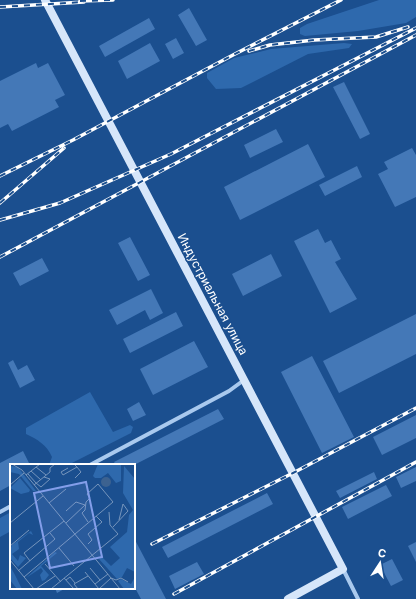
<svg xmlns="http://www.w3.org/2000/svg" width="416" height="599" viewBox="0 0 416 599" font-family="Inter,sans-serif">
	<rect width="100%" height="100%" fill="#1b4f8f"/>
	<path fill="#2e69ad" d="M379 0H416V17L406 23 358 31 305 36 300 34V28L307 24Z
		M344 43 352 44 349 48 308 54 241 88 216 89 207 78V73L234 58 271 49Z
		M90 392 113 432 130 425 133 427 131 433 68 465H49L52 457C47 445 37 439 26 434V428Z
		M11 512V531L0 537V518Z"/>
	<path fill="#4478b7" d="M189 8 207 40 196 46 178 15Z
		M149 18 155 29 105 57 99 46Z
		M176 38 184 53 173 59 165 44Z
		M150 43 160 61 127 79 118 61Z
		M36 63 38 68 48 63 65 95 55 100 59 107 12 131 8 124 0 128V81Z
		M344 82 370 134 360 139 333 87Z
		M276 129 283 142 250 158 244 145Z
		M308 144 325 177 240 220 224 187Z
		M412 148 416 155V197L395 207 378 174 388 169 384 162Z
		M357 166 362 177 325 196 319 185Z
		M318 229 325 243 331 240 341 259 335 262 357 299 330 313 294 241Z
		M130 237 150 275 138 281 118 243Z
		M271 254 282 276 243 296 232 274Z
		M42 258 49 271 20 286 13 273Z
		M151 289 163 313 150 320 145 310 117 325 109 310Z
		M176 312 183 326 130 353 123 339Z
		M416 314V354L339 393 323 361Z
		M194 341 208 367 153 395 140 369Z
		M312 356 354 437 322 453 281 372Z
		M13 360 18 370 27 365 35 380 20 388 8 363Z
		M139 402 146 415 133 421 127 409Z
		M218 409 224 419 134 465H116L114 462Z
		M416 415V438L382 455 373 437Z
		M23 451 30 465H11V485L0 491V463Z
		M416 467V481L401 488 396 477Z
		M374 472 377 479 340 498 336 491Z
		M386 485 392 496 348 519 342 507Z
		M267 493 273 504 168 558 162 547Z
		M134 538 166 599H141L134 586Z
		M416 542V562L408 546Z
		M392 559 403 580 391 586 380 565Z
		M197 562 204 574 175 589 169 576Z
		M55 588H66L57 593Z"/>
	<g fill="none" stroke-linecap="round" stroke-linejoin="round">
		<path stroke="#a9c9ee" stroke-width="4" d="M90 465 229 391 244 380
			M0 512 11 506
			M343 569 358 599"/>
		<path stroke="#d6e6fa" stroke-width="8" d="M45 0 343 569 288 599"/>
		<g stroke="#fff" stroke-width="3.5">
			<path id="rail" d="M80 1 113 0
				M0 7 84 2
				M249 51 270 45 314 40 376 37 408 27
				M0 176 73 140 233 55 341 0
				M0 203 64 148
				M0 220 60 203 171 154 416 28
				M0 257 416 35
				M152 544 293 473 416 408
				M174 594 416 462"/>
		</g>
		<use href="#rail" stroke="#1b4f8f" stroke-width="2" stroke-dasharray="6" stroke-linecap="butt"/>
	</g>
	<g text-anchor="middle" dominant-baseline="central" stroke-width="3" stroke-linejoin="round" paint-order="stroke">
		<g font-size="12" fill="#fff" stroke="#1b4f8f">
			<text transform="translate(213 294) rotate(62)">Индустриальная улица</text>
		</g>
	</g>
	<g transform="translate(10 464)">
		<rect width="125" height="125" fill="#1b4f8f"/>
		<path d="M88 0H111V17L106 19 98 9 91 14H85L83 12ZM1 2 8 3 26 27H23L9 10 0 8ZM114 2 125 15V108L117 104 112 113 107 115 89 95 92 93 101 102 110 94 100 83 117 68 119 51 123 46 113 29ZM10 14 20 26 19 28 11 30 0 24ZM21 67 23 71 19 69 8 78 9 85 2 90 8 97 10 91 16 94 8 103 0 94V86L2 81ZM45 88 47 89 31 102 39 111 35 116 32 117 30 111 33 107 31 104 16 114ZM0 102 5 111 12 125H7L0 116ZM125 113V125H114L108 117 111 115 121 120Z" fill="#2e69ad"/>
		<path d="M91 18a5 5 0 1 1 10 0a5 5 0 1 1-10 0Z" fill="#3c6290"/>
		<path fill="none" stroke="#7695bc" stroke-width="1" d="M2 0 12 6 101 114 89 125M26 3 36 11M58 4 51 8 53 11 67 3 64 0M21 7 31 16M18 10 26 19M16 11 30 0M65 14 71 8 67 3M26 19 31 23 40 15 34 13M0 21 14 9M24 21 40 8V4L45 0M39 39 56 25M0 59 33 32M56 59 75 41 66 38 56 47M103 63 118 47 113 40 109 56M78 80 82 76 78 70 92 58 86 52M0 82 19 66M49 84 64 102M0 96 24 125M20 97 14 89 54 57M35 100 51 118M80 104 90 116M8 107 45 75 40 69M75 108 89 125M14 113 103 38 88 20 77 30 80 34 76 38 75 46 72 49 78 58M54 114 64 125M56 116 60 113 65 119M85 120 98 110M26 125 45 112M41 125 108 70 100 61 99 48M68 125 64 120 78 112M110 125 101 114 106 116 111 114 118 118"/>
		<path fill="#839eea" fill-opacity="0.15" stroke="#839eea" stroke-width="2" d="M76 18 92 93 40 104 24 29Z"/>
		<rect width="125" height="125" fill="none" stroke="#fff" stroke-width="2"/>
	</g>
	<g transform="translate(380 563) rotate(12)" stroke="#1b4f8f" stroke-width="3" paint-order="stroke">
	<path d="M0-3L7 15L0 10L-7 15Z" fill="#ffffff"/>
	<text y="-6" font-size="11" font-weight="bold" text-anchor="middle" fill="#ffffff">С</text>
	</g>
</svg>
